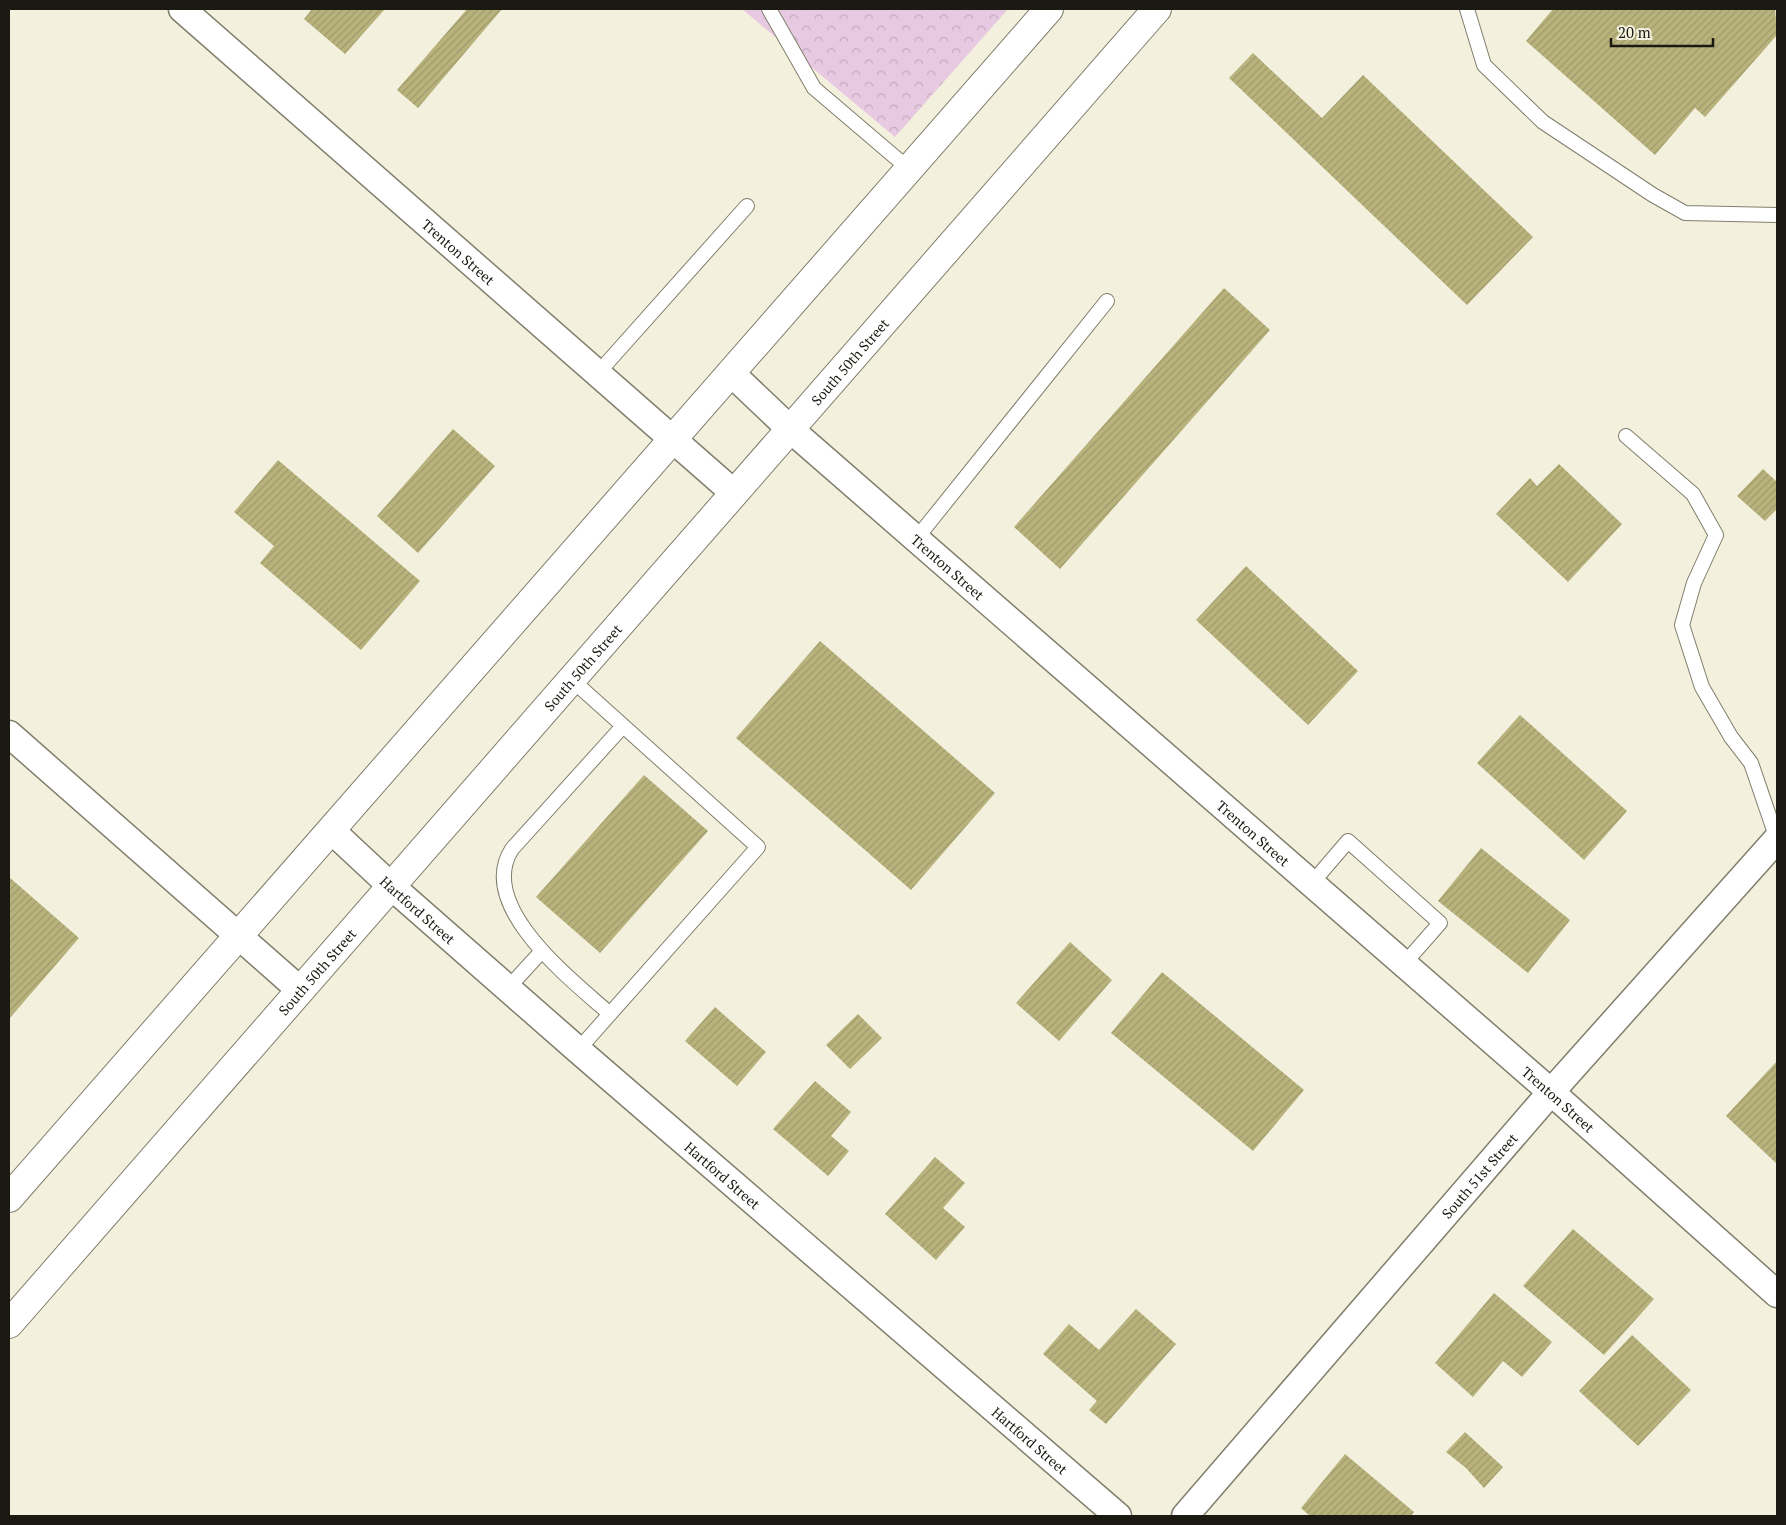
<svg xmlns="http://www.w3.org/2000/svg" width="1786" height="1525" viewBox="0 0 1786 1525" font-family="'PT Serif',serif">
	<defs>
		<pattern id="forest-crowns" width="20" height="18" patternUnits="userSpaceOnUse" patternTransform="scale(1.25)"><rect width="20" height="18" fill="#e7c9e1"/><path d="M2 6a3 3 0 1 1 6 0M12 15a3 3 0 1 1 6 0" fill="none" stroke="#c6acc0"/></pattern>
		<pattern id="building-hatch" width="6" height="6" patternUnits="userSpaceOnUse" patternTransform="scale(1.25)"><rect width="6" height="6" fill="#b8b37c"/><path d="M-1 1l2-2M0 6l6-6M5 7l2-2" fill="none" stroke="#9e996a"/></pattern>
	</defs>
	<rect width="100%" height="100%" fill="#f3f1dd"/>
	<path fill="url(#forest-crowns)" d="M742 9H1008L895 137Z"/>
	<path fill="url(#building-hatch)" d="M312 9H385L345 54 304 19Z
		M467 9H502L418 108 397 90Z
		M1553 9H1775L1777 35 1705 117 1695 108 1655 155 1526 41Z
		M1253 53 1322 118 1363 75 1533 237 1467 305 1229 78Z
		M1224 288 1270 330 1060 569 1014 527Z
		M453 429 495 466 418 553 377 516Z
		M278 460 420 581 361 650 260 563 274 546 234 512Z
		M1559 464 1622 524 1568 582 1496 514 1530 478 1537 486Z
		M1763 469 1777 482V509L1765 521 1737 496Z
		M1246 566 1358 671 1308 725 1196 620Z
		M820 641 995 793 911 890 736 738Z
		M1520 715 1627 811 1584 860 1477 763Z
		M644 775 708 831 600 953 536 897Z
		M1481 848 1570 920 1528 973 1438 901Z
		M9 877 79 938 9 1019Z
		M1070 942 1112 980 1059 1041 1016 1003Z
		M1162 972 1304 1090 1253 1151 1111 1033Z
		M715 1007 766 1052 737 1086 685 1041Z
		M858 1014 882 1038 850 1069 826 1045Z
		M1777 1061V1164L1726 1116Z
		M815 1081 851 1112 831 1136 849 1151 828 1176 773 1129Z
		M935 1157 965 1183 943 1208 965 1227 936 1260 885 1214Z
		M1573 1229 1654 1299 1604 1355 1523 1286Z
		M1494 1293 1552 1342 1522 1377 1503 1361 1473 1397 1435 1363Z
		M1136 1309 1176 1344 1106 1424 1089 1410 1097 1401 1043 1354 1069 1324 1099 1350Z
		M1632 1335 1691 1390 1638 1446 1579 1391Z
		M1465 1432 1503 1467 1484 1488 1466 1468 1446 1452Z
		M1345 1454 1414 1512 1411 1516H1310L1301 1508Z"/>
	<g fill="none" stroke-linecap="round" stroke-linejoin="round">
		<g stroke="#807e6c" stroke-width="16">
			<path id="service" d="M769 9 814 88 909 169
				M1467 9 1484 65 1543 122 1653 195 1685 213 1777 215
				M598 373 747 206
				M1626 436 1693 494 1716 535 1694 583 1682 625 1702 687 1731 737 1751 763 1777 839
				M916 539 1107 301
				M571 679 758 847 578 1050
				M1312 883 1348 841 1440 923 1404 964
				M508 988 541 952
				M610 1014C573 981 475 906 512 849L623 726"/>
		</g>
		<g stroke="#807e6c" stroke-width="29">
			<g id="minor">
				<path id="s1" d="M182 9 734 493"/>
				<path id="s2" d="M731 373 790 429 1551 1092 1777 1294"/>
				<path d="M9 734 300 990"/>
				<path id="s3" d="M331 830 391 886 578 1050 1118 1516"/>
				<path id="s4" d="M1185 1516 1551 1092 1777 839"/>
			</g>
		</g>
		<g stroke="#807e6c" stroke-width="30">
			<g id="primary">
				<path d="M9 1198 1049 9"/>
				<path id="s5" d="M9 1324 1157 9"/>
			</g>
		</g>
		<use href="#service" stroke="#fff" stroke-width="14"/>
		<use href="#minor" stroke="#fff" stroke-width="26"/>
		<use href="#primary" stroke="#fff" stroke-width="28"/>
	</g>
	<g text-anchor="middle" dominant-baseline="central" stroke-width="4" stroke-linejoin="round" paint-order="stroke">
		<g font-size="14" fill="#1a1a13" stroke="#f3f1dd">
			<text stroke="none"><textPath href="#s1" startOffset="368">Trenton Street</textPath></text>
			<text stroke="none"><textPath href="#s5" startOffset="1278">South 50th Street</textPath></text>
			<text stroke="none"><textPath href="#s2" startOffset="291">Trenton Street</textPath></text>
			<text stroke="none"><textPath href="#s5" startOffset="872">South 50th Street</textPath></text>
			<text stroke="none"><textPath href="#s2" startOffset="696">Trenton Street</textPath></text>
			<text stroke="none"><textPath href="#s3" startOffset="118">Hartford Street</textPath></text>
			<text stroke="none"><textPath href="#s5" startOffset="468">South 50th Street</textPath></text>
			<text stroke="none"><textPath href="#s2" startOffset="1101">Trenton Street</textPath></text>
			<text stroke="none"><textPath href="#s3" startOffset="522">Hartford Street</textPath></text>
			<text stroke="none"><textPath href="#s4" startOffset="450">South 51st Street</textPath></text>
			<text stroke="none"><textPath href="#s3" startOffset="928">Hartford Street</textPath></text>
		</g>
	</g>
	<rect width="1786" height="1525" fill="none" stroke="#1a1a13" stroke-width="20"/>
	<path d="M1611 38v8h102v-8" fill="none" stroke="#1a1a13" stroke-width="2.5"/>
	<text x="1618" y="38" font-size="15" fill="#1a1a13" stroke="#f3f1dd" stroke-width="4" paint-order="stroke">20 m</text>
</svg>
